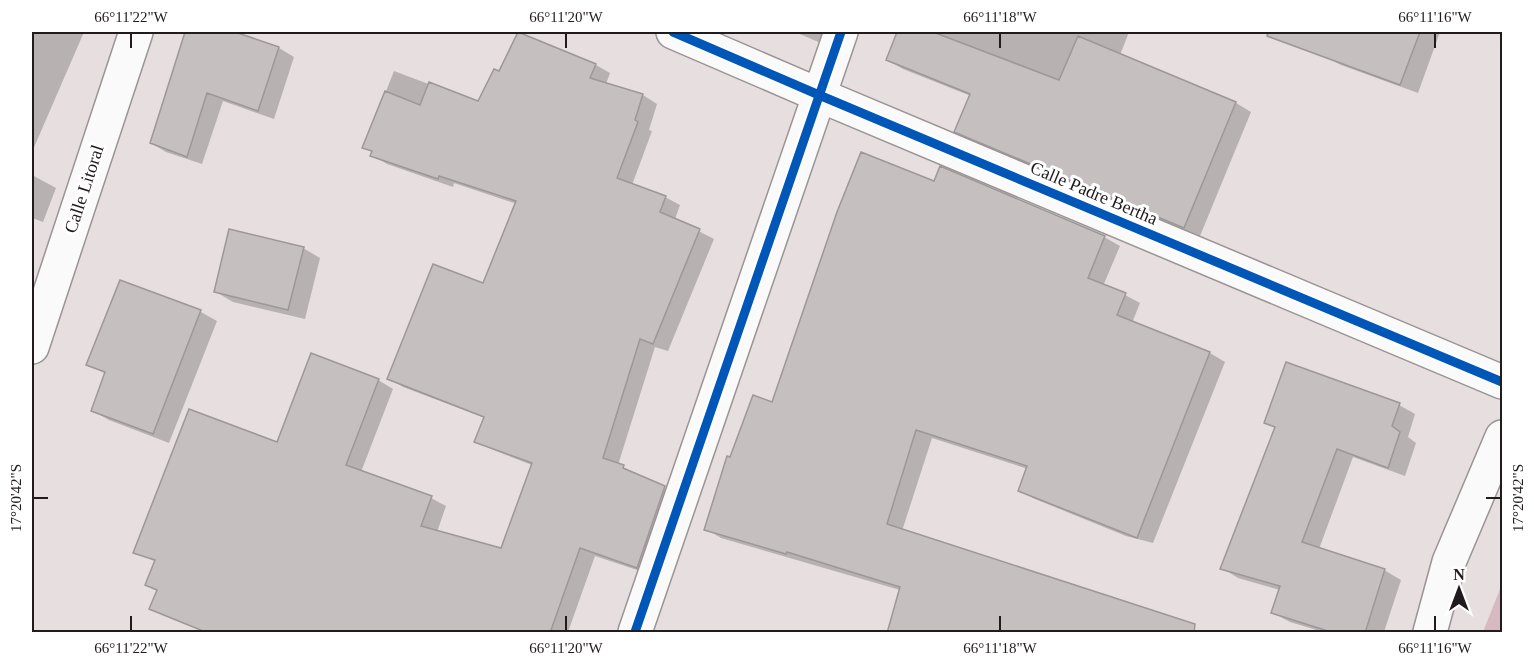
<svg xmlns="http://www.w3.org/2000/svg" width="1534" height="664" viewBox="0 0 1534 664" font-family="Georgia,serif">
	<rect width="100%" height="100%" fill="#e6dedf"/>
	<path fill="#d8b8c1" d="M1502 584V632H1483Z"/>
	<path fill="#0003" d="M32 32H84L32 152Z
		M187 32H230L279 48 294 57 274 119 223 101 202 164 166 152 151 143Z
		M795 32H834L830 47Z
		M898 32H1129L1120 55 1236 103 1251 112 1200 236 972 140 956 131 971 96 903 69 888 60Z
		M1333 32H1440L1418 93 1341 65 1324 56Z
		M519 34 596 65 610 73 606 84 643 95 657 104 649 130 652 131 632 185 665 197 680 205 675 219 714 239 668 351 655 347 618 465 679 496 652 575 595 556 568 632H205L165 616 151 608 158 591 147 584 156 562 135 552 278 444 378 380 393 389 361 472 431 498 446 506 437 532 502 550 532 465 491 449 476 441 485 418 403 387 389 378 484 285 517 204 454 183 453 187 387 164 372 155 373 152 364 147 394 71 479 103 500 73Z
		M32 175 56 188 43 222 32 218Z
		M935 183 1104 237 1120 246 1103 286 1125 295 1140 303 1132 323 1210 353 1225 362 1153 543 1126 536 1035 499 1020 491 1028 469 932 438 902 531 900 590 721 538 706 529 731 459Z
		M303 248 320 258 305 319 233 302 216 292Z
		M121 281 201 312 217 321 169 443 109 420 93 411 106 374 88 364Z
		M1399 405 1415 414 1408 437 1416 443 1405 476 1353 457 1319 549 1384 570 1401 580 1384 632H1323L1290 622 1273 613 1280 590 1238 578 1222 568 1276 428 1265 422Z"/>
	<path fill="#c5bfc0" stroke="#9d9799" stroke-width="1.5" d="M185 32H235L279 47 258 111 207 93 187 157 150 143Z
		M518 32 596 64 590 78 643 94 635 120 638 122 617 178 666 196 660 212 700 229 653 344 640 339 603 458 624 465 623 468 665 486 637 568 580 548 550 633H208L149 609 157 590 145 585 155 560 133 553 189 409 277 442 311 353 379 379 346 465 432 496 421 526 501 548 532 463 474 442 484 417 387 379 433 264 483 283 516 201 439 176 438 179 370 156 372 151 362 148 385 91 420 105 429 82 478 101 494 69 499 71Z
		M897 32H933L1059 80 1078 36 1236 102 1184 228 954 132 970 94 886 60Z
		M1268 32H1420L1400 85 1267 36Z
		M861 152 934 181 940 166 1105 236 1088 278 1126 293 1117 315 1210 352 1137 538 1018 491 1027 466 916 430 887 524 1195 624 1194 633H887L900 587 787 552 786 554 704 530 727 456 730 457 753 395 772 402 837 212Z
		M229 229 304 247 288 310 214 292Z
		M120 280 201 310 153 434 91 411 105 372 86 365Z
		M1286 362 1400 403 1392 426 1400 432 1388 468 1337 449 1302 542 1385 569 1365 633H1334L1271 613 1280 586 1220 569 1275 427 1264 423Z"/>
	<g fill="none" stroke-linecap="round" stroke-linejoin="round">
		<g stroke="#9a9495" stroke-width="36">
			<path id="minor" d="M673 32 819 95 1502 382
				M32 347 136 32
				M635 632 841 32
				M1430 632 1449 562 1502 437"/>
		</g>
		<use href="#minor" stroke="#fbfafa" stroke-width="33"/>
		<g stroke="#fff" stroke-width="13">
			<path id="cycleway" d="M673 32 819 95 1502 382
				M635 632 841 32"/>
		</g>
		<use href="#cycleway" stroke="#0057b8" stroke-width="9"/>
	</g>
	<path fill="none" stroke="#211b1d" stroke-width="2" d="M131 33V48M566 33V48M1000 33V48M1435 33V48M33 498H48M1486 498H1501M131 616V631M566 616V631M1000 616V631M1435 616V631"/>
	<g text-anchor="middle" dominant-baseline="central" stroke-width="6" stroke-linejoin="round" paint-order="stroke">
		<g font-size="18" fill="#211b1d" stroke="#fff">
			<text transform="translate(84 189) rotate(-72)">Calle Litoral</text>
			<text transform="translate(1094 193) rotate(23)">Calle Padre Bertha</text>
		</g>
	</g>
	<rect width="1534" height="664" fill="none" stroke="#ffffff" stroke-width="66"/>
	<g transform="translate(1459 589)" stroke="#ffffff" stroke-width="4.5" paint-order="stroke">
	<path d="M0-4.5L10 22L0 15L-10 22Z" fill="#211b1d"/>
	<text y="-9" font-size="16" font-weight="bold" text-anchor="middle" fill="#211b1d">N</text>
	</g>
	<rect x="33" y="33" width="1468" height="598" fill="none" stroke="#211b1d" stroke-width="2"/>
	<g font-size="15" text-anchor="middle" fill="#211b1d">
		<text x="131" y="22">66°11'22"W</text>
		<text x="566" y="22">66°11'20"W</text>
		<text x="1000" y="22">66°11'18"W</text>
		<text x="1435" y="22">66°11'16"W</text>
		<text transform="translate(16 498) rotate(-90)" y="5">17°20'42"S</text>
		<text transform="translate(1518 498) rotate(-90)" y="5">17°20'42"S</text>
		<text x="131" y="653">66°11'22"W</text>
		<text x="566" y="653">66°11'20"W</text>
		<text x="1000" y="653">66°11'18"W</text>
		<text x="1435" y="653">66°11'16"W</text>
	</g>
</svg>
